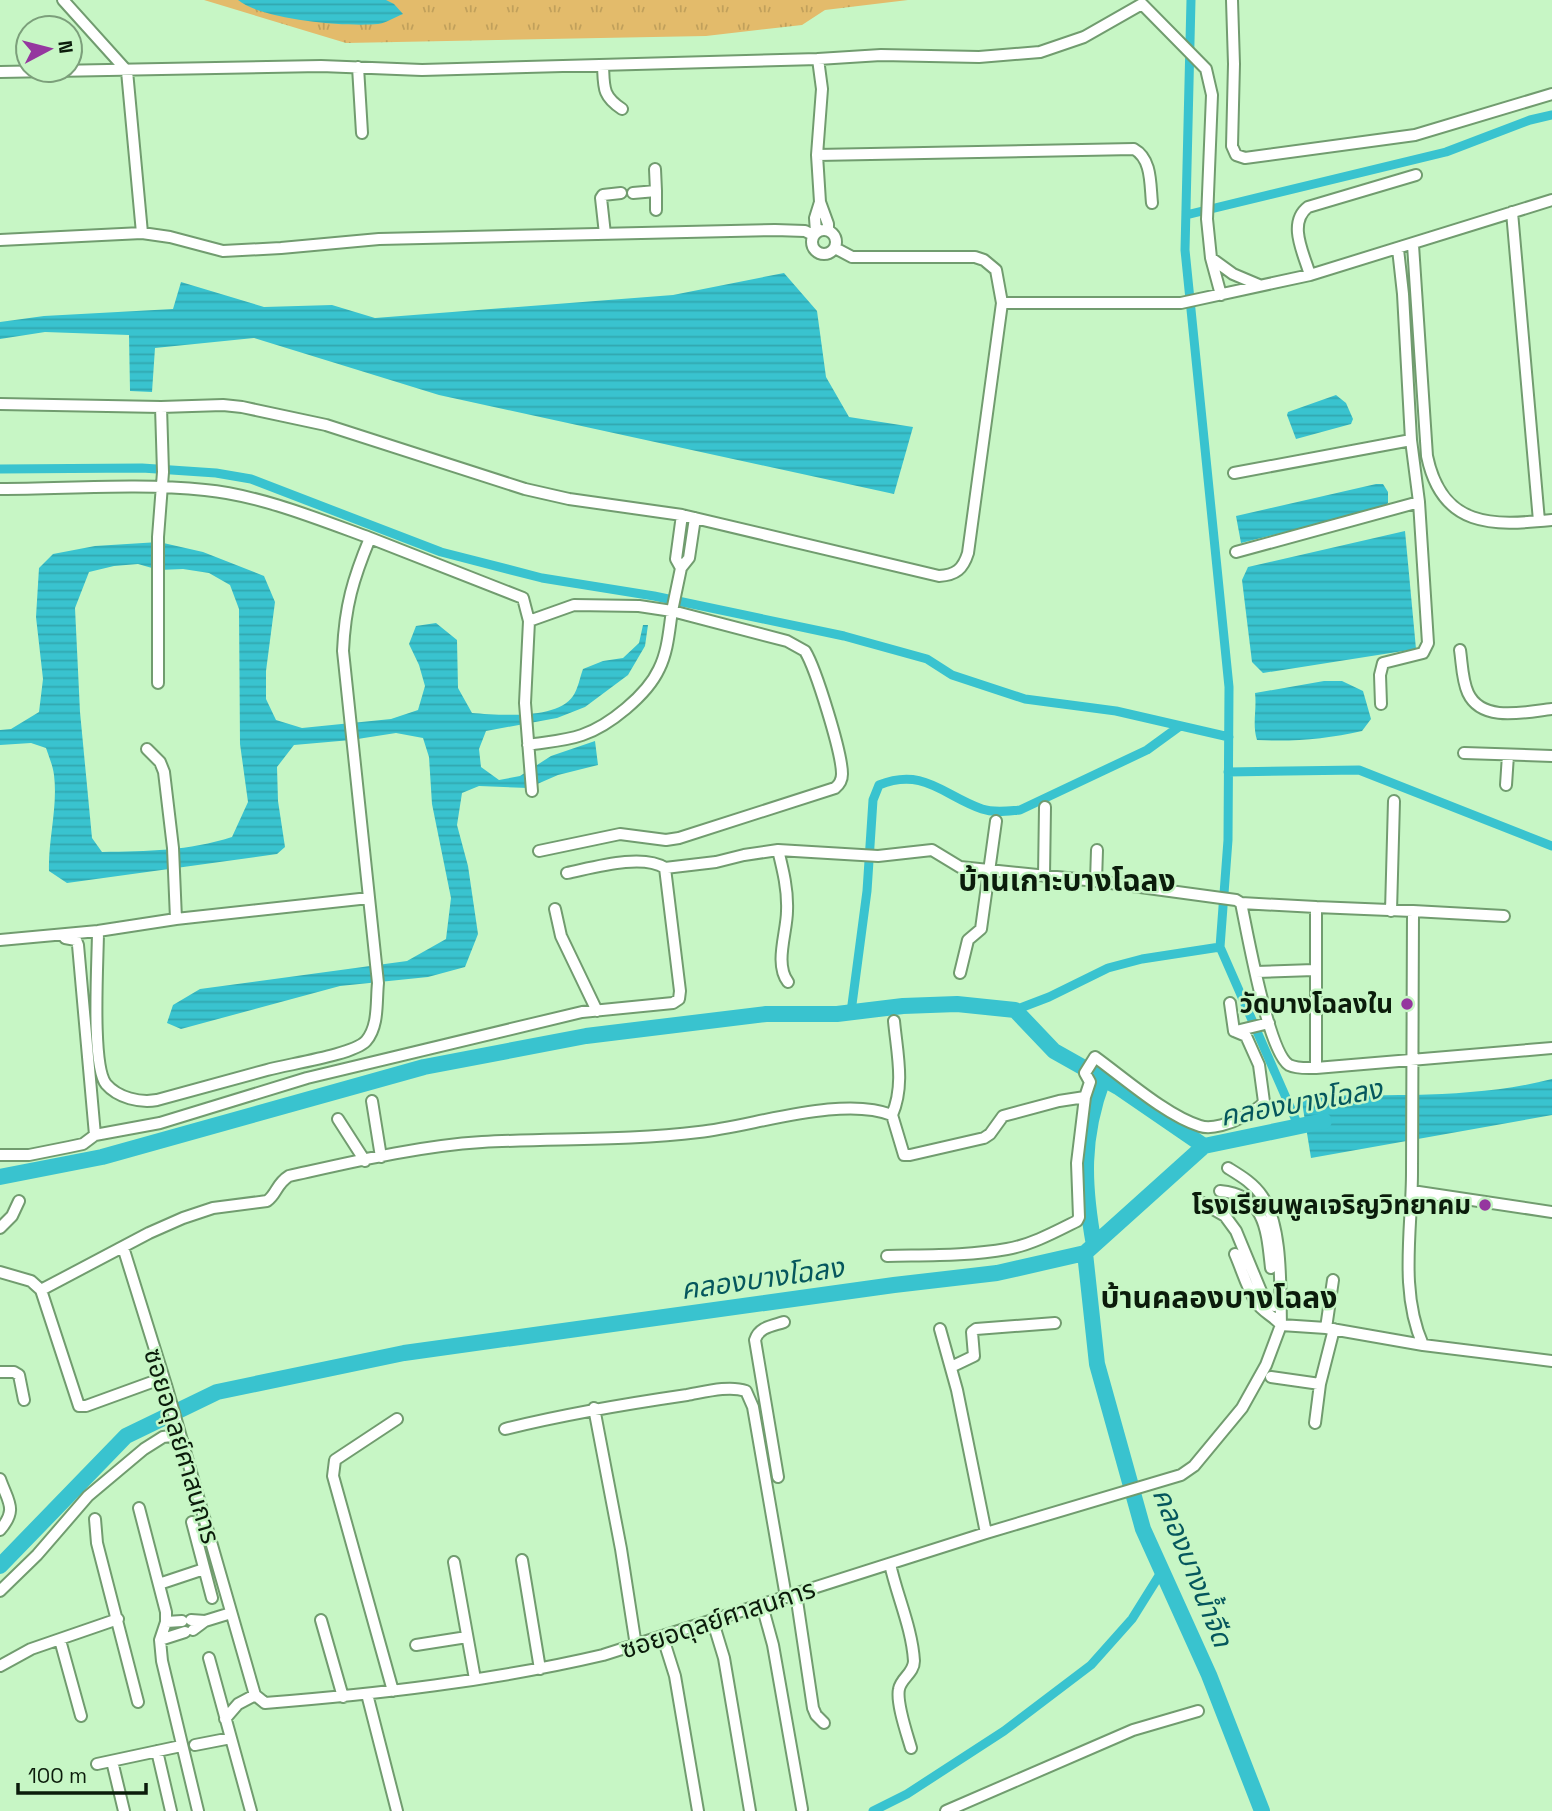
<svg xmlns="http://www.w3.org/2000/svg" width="1552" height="1811" viewBox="0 0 1552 1811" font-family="'Space Grotesk','Noto Sans Thai',sans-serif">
	<defs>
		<pattern id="grass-tufts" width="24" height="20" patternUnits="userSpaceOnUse" patternTransform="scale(1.75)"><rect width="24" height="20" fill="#e3bb6b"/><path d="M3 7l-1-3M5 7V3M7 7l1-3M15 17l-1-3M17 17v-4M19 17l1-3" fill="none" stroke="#c1a05b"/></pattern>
		<pattern id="water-rules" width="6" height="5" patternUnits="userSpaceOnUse" patternTransform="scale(1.75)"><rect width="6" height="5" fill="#39c3cf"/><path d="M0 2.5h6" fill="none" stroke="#31a7b0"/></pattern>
	</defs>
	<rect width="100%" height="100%" fill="#c7f6c5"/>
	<path fill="url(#grass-tufts)" d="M204 0H908L825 10 802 25 706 36 346 43Z"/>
	<path fill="url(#water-rules)" fill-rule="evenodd" d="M238 0H386L394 4 403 14C395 17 386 23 378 24 346 27 262 20 238 0Z
		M784 273 817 311 826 377 849 417 913 427 894 494 439 395 254 338 155 348 152 392 130 391 129 335 45 332 0 339V322L44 316 173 309 181 282 264 307 332 305 375 318 673 295Z
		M1336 395 1346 403 1353 419 1351 424 1296 439 1287 415 1288 412Z
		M1376 484H1383L1388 492V503L1383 508 1241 543 1236 516Z
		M1405 531 1416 649 1263 673 1252 662 1242 580 1248 567Z
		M159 542 203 552 264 576 275 602 266 671V699L276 720 302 728 391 719 418 710 425 686 419 665 409 644 416 626 436 623 457 640 458 688 472 713C498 715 557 720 573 696 578 689 580 677 583 669L603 661 623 658 639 643 643 625H648L645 646 628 675 585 707 557 718 486 731 479 749 481 767 499 780 520 776 551 756 595 741 598 765 558 775 528 788 479 786 462 793 457 825 468 866 478 934 465 967 428 977 340 986 181 1029 167 1023 173 1005 200 989 407 961 446 939 451 898 432 804 429 757 423 738 396 733 351 740 294 745 277 767 278 801 285 847 277 854 67 883 49 871C48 839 58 807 54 775 53 766 49 757 46 748L31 743 0 745V730L11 729 39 712 43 679 36 617 39 568 53 554 95 546ZM138 564 159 570 183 569 209 573 230 585 239 609 240 744 248 802 232 837C189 851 147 851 102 852L92 838 80 712 75 608 89 572 114 566Z
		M1324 681H1342L1363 691 1371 719 1362 731C1327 739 1293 742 1257 740 1252 724 1257 710 1255 693Z
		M1552 1079V1115L1311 1158 1301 1096C1383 1094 1472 1100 1552 1079Z"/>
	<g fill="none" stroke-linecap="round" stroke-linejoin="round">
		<path stroke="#39c3cf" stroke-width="9" d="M1191 0 1185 250 1229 687 1228 840 1220 947 1298 1125
			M1186 215 1446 152 1530 120 1552 115
			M0 469 142 468 216 473 251 479 441 552 542 578 654 596 844 636 927 659 952 675 1025 699 1116 711 1229 737
			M1228 772 1359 770 1552 846
			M1015 1010 1049 997 1108 968 1142 959 1220 947
			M851 1012 867 891 873 800 879 785C924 767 944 796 982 809 994 813 1007 811 1020 810L1147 750 1180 726
			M873 1811 907 1794 1004 1731 1091 1665 1132 1619 1162 1571"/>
		<path stroke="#39c3cf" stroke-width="16" d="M0 1177 102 1157 424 1067 586 1036 766 1014H837L903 1006 957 1004 1015 1010 1054 1051 1118 1087 1204 1146
			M1094 1245C1083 1184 1081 1138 1103 1079
			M1085 1253 1097 1364 1143 1529 1209 1675 1262 1811
			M0 1566 126 1436 217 1392 404 1353 894 1285 997 1273 1085 1253 1204 1146 1324 1121"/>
		<g stroke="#719c6f" stroke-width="14">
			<path id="minor" d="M63 0 127 71 142 233
				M1232 0 1234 64 1232 146 1236 155 1245 158 1415 135 1552 94
				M818 59 822 89 817 155 820 202 828 224V230
				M603 65C604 87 602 96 622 109
				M358 67 362 133
				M0 72 321 66 422 70 818 59 881 55 979 57 1040 52 1084 37 1142 4 1206 69 1212 95 1207 219 1211 258 1221 295
				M817 155 1134 149C1152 159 1150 184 1152 203
				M655 169 656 191
				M633 193 656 191V210
				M1512 212 1539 521
				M812 242a12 12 0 1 1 24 0a12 12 0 1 1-24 0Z
				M816 232 815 218 820 202
				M605 234 601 198 603 195 621 193
				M0 240 142 233 170 237 223 251 281 248 379 239 775 230 805 231 813 235
				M1413 245 1427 456C1442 528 1492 526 1552 520
				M1211 258 1233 274 1259 285
				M1310 275C1304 254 1287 223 1308 207L1416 175
				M1002 303H1181L1310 275 1552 200
				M0 404 161 407 223 405 242 407 326 425 525 489 569 499 682 515 939 576C956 575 963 569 968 553L1002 303 996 270 984 260 975 257H852L835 248
				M1234 473 1411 440
				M0 489C68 489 137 483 205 490 259 495 318 519 370 538
				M1236 552 1419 502
				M681 568 676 559 682 515
				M529 621 574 605 639 606 672 611 681 568 689 558 695 518
				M1460 650C1462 663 1462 680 1468 693 1482 723 1525 712 1552 709
				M158 683V537L163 472 161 407
				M1381 704 1380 675 1383 663 1423 653 1428 643 1419 502 1411 440 1403 294 1398 249
				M528 745C545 742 565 741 582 735 609 726 647 695 659 669 668 651 669 630 672 611L787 641 805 651C816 669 842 753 842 774 842 780 840 784 835 788L679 838 666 840 620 834 539 851
				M147 749 160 762 164 772 173 848 176 919
				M1464 753 1552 756
				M1506 785 1508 755
				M778 850C783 870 788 890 787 911 787 932 774 964 788 982
				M567 873C592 868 642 853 665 868L716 862 744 855 778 850 878 856 932 850 960 867 1096 881 1236 900 1241 903C1247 931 1268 1052 1289 1065 1297 1069 1308 1068 1316 1068L1552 1048
				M1044 876 1045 807
				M1096 881 1097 850
				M1241 903 1316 907V1068
				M1316 907 1413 911
				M555 909 561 936 597 1011
				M1391 911 1394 801
				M98 931C98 959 91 1065 106 1084 118 1098 140 1103 157 1100 193 1090 230 1080 267 1070 288 1064 353 1055 366 1041 379 1026 376 1002 378 983L343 651C345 606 353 579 370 538L523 598 529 621 525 703 532 791
				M65 938 76 940 78 945 95 1135
				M0 940 98 931 176 919 369 898
				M1256 972 1314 970
				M960 973 968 940 981 929 996 821
				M1230 1003 1234 1031
				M1236 1031 1269 1023
				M372 1101 381 1157
				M892 1115C905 1085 897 1053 894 1021
				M338 1119 365 1161
				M0 1155H29L69 1147 83 1144 95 1135 160 1123 307 1078 582 1012 673 1003 679 999 680 991 665 868
				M1228 1168C1241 1176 1253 1183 1262 1196 1283 1226 1280 1289 1281 1325
				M1220 1191C1266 1195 1267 1232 1271 1268
				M1412 1191 1552 1212
				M1199 1201 1225 1216 1236 1231 1265 1301 1274 1306
				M0 1228 12 1216 19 1201
				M123 1247 166 1385 255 1695 265 1703C378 1694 492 1681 603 1655L986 1533 1181 1475 1194 1466 1242 1408 1266 1365 1281 1325 1326 1328 1423 1345 1552 1361
				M1235 1254C1242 1270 1247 1288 1256 1302 1262 1312 1273 1315 1281 1325
				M887 1256C927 1255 968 1256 1007 1249 1031 1245 1055 1232 1077 1221L1079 1217 1077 1163 1085 1097
				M0 1272 31 1281 41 1290 79 1406H86L163 1378
				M41 1290 149 1233 183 1218 213 1208 267 1201C277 1194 276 1184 289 1176 352 1162 418 1146 482 1142 555 1138 627 1141 699 1132 754 1126 842 1095 892 1115L904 1155H910L984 1138 990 1134 1003 1116 1059 1101 1085 1097 1090 1082 1085 1073 1095 1057C1124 1078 1167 1116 1200 1126 1212 1130 1231 1123 1242 1117 1250 1113 1259 1109 1264 1102L1259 1065 1246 1036 1234 1031H1236
				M1326 1328 1333 1280
				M940 1329 957 1390 986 1533
				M1423 1345C1399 1291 1412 1229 1412 1172 1413 1085 1412 998 1413 911L1504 916
				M951 1367 974 1356 972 1332 976 1329 1055 1323
				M0 1372H14L19 1375 24 1400
				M1271 1377 1320 1384
				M594 1408 621 1549 636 1646
				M1315 1423 1320 1384 1334 1329
				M505 1429C565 1414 625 1404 687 1395 704 1392 729 1385 746 1391L753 1407 786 1597
				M778 1477 755 1340C759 1327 772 1326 784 1322
				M0 1479C8 1502 18 1509 0 1530
				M139 1508 166 1612V1622L160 1640 162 1661 198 1811
				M95 1519 97 1543 138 1702
				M192 1522 212 1598
				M522 1560 540 1669
				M454 1562 475 1679
				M890 1564C897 1596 912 1628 914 1661 914 1673 901 1678 899 1689 896 1703 907 1734 911 1748
				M159 1584 204 1569
				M0 1591 37 1555 88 1496 144 1449 163 1437 171 1436 174 1439 182 1440
				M796 1594 813 1708 816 1715 824 1723
				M762 1605 773 1645 802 1809
				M191 1620 205 1621 193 1630
				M321 1620 343 1697
				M205 1621 231 1613
				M166 1622 182 1621
				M713 1622 724 1658 750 1811
				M663 1638 675 1676 698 1811
				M60 1640 81 1716
				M160 1640 185 1632
				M416 1645 467 1637
				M209 1658 251 1811
				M0 1666 31 1649 118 1619
				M393 1691 333 1476 335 1460 397 1419
				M367 1694 397 1811
				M225 1719 238 1704 255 1695
				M195 1745 231 1738
				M157 1751 171 1811
				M112 1761 124 1811
				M97 1764 181 1746
				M946 1811 1133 1730 1198 1711"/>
		</g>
		<use href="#minor" stroke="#fff" stroke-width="10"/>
	</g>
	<g fill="#95379f" stroke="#c7f6c5" stroke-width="2.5">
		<circle cx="1407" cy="1004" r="7"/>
		<circle cx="1485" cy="1205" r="7"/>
	</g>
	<g text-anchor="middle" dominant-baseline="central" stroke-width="5" stroke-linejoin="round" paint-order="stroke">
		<g font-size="26" font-weight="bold" fill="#0b1c0b" stroke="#c7f6c5" text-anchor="end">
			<text x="1393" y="1004">วัดบางโฉลงใน</text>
			<text x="1471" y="1205">โรงเรียนพูลเจริญวิทยาคม</text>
		</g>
		<g font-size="26" fill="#0b1c0b" stroke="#c7f6c5">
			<text transform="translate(182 1446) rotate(73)">ซอยอดุลย์ศาสนการ</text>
			<text transform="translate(718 1619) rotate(-18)">ซอยอดุลย์ศาสนการ</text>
		</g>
		<g font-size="28" font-style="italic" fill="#05575d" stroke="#c7f6c5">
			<text transform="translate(1301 1102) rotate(-10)">คลองบางโฉลง</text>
			<text transform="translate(762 1278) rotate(-8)">คลองบางโฉลง</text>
			<text transform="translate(1193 1567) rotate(68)">คลองบางน้ำจืด</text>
		</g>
		<g font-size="30" font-weight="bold" fill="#0b1c0b" stroke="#c7f6c5">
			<text x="1067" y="880">บ้านเกาะบางโฉลง</text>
			<text x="1219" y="1297">บ้านคลองบางโฉลง</text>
		</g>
	</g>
	<g transform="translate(49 49) rotate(83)"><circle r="33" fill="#c7f6c5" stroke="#7c9f7b" stroke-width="2"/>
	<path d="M0-5L12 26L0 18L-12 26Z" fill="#95379f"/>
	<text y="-10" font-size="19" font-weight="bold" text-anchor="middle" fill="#0b1c0b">N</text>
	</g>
	<path d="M18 1783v10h128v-10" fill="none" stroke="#0b1c0b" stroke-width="3.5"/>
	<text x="28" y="1783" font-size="21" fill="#0b1c0b" stroke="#c7f6c5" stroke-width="5" paint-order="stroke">100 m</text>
</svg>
